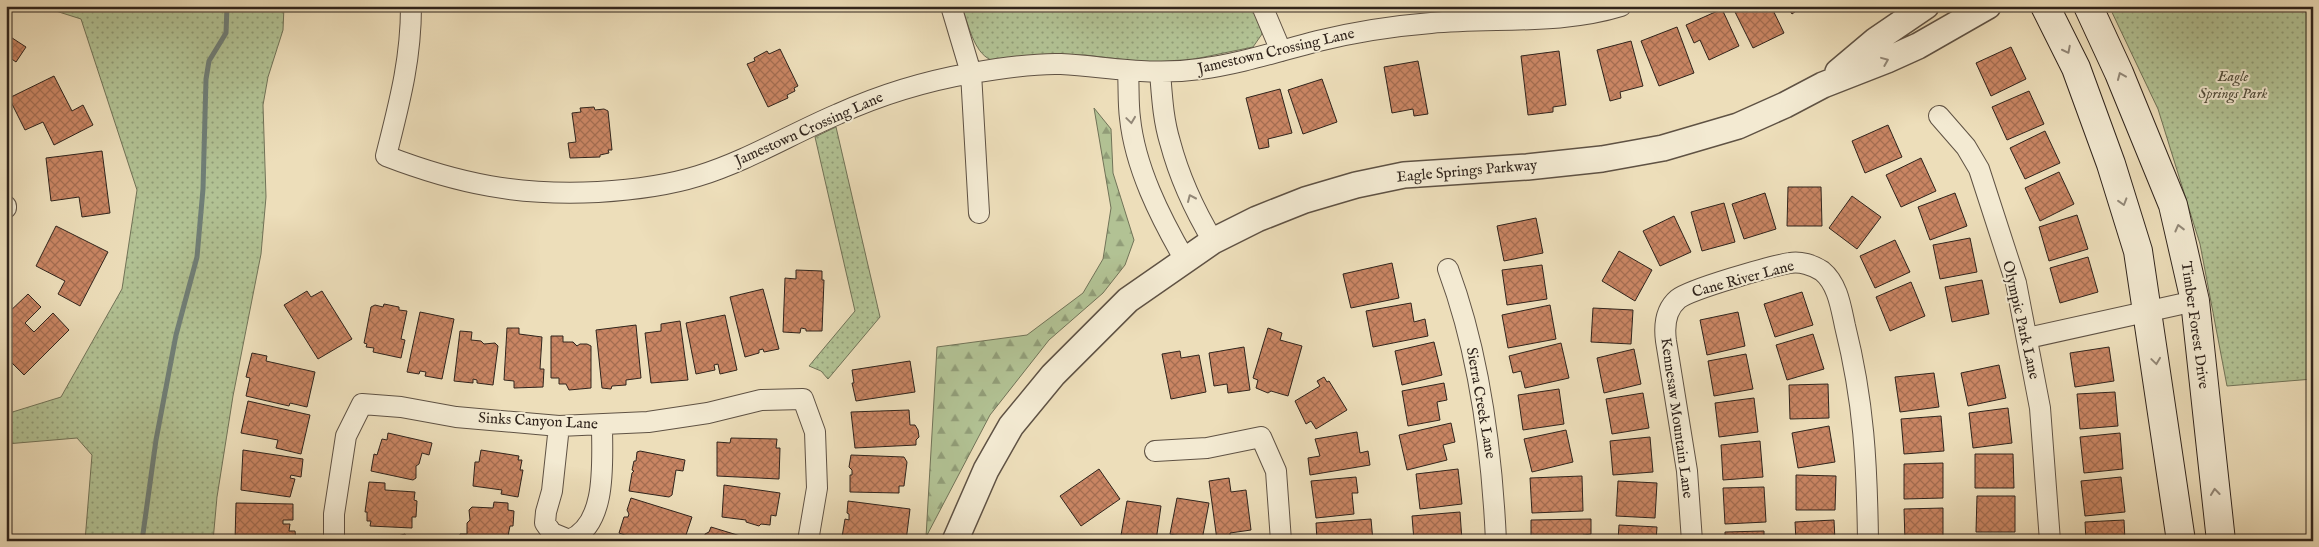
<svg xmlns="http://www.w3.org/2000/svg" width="2319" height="547" viewBox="0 0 2319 547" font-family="'IM FELL English',serif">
	<defs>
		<pattern id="grass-dots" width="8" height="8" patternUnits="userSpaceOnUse" patternTransform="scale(1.25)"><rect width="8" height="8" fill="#b2c294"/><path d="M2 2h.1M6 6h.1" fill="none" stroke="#919d78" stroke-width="1.8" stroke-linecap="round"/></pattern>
		<pattern id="forest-firs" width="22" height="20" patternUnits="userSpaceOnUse" patternTransform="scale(1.25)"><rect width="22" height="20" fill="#b2c294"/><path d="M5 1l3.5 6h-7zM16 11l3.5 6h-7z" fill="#919d78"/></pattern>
		<pattern id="building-cross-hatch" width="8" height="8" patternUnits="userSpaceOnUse" patternTransform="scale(1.25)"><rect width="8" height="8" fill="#c98563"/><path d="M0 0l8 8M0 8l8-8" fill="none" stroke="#a46d51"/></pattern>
	</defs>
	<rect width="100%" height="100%" fill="#eddeba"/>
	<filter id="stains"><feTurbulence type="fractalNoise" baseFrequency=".004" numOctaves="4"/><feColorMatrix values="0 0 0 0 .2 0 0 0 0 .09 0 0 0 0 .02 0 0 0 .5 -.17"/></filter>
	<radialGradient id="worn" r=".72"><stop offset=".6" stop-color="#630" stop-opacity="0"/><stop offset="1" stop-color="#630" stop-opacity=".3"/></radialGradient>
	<path fill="url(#grass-dots)" stroke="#717358" d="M40 6H284L283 30 268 77 263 105 266 197 261 254 233 396 217 497 213 541H85L92 455 77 438 6 444V414L61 397 122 289 137 190 81 19Z
		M961 6H1252L1261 25 1262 34 1253 47 1180 62 1153 63 1085 55 1045 56 991 60C973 52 969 24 961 6Z
		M2109 6H2313V379L2227 386 2200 244 2158 109Z
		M836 127 880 317 828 379 821 371 809 366 855 311 815 137Z"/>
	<path fill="url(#forest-firs)" stroke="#717358" d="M1094 108 1111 129 1113 173 1134 240 1125 265 1103 293 1049 340 990 415 926 537 937 347 1027 335 1083 293 1103 259 1111 208Z"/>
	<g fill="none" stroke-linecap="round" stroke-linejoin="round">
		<path stroke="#707f78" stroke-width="5" d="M142 541 156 440 176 335 197 257 203 189 206 79 209 61 226 33 227 6"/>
	</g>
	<path fill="url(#building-cross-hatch)" stroke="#30241c" d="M1313 6H1325L1315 11Z
		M1732 6H1771L1784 33 1753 48Z
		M1787 6H1803L1792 14Z
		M1722 9 1739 46 1709 60 1700 40 1694 43 1686 25Z
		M1677 27 1694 73 1659 86 1641 41Z
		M6 34 26 47 16 62 6 55Z
		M1631 41 1643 86 1620 92 1621 98 1610 101 1597 50Z
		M2011 47 2026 79 1991 96 1976 63Z
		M780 49 798 86 794 88 795 91 787 95 788 98 768 107 747 64 755 61 754 58 767 51 769 54Z
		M1559 51 1566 105 1553 107V112L1528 115 1521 56Z
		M1418 61 1428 114 1414 116 1413 109 1392 113 1384 67Z
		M54 76 72 111 83 105 93 125 54 145 43 122 25 130 9 98Z
		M1322 79 1337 122 1303 134 1288 90Z
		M1280 89 1292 133 1268 139 1269 147 1259 149 1246 98Z
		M2029 91 2044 124 2007 140 1992 107Z
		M594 107 595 110 604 109 608 111 612 150H608L609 153 600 155V157L570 158 568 143 576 142 572 113 581 112 580 108Z
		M1888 125 1902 157 1865 173 1852 141Z
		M2045 131 2060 163 2025 179 2010 148Z
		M102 151 110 213 82 217 79 197 51 201 46 158Z
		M1921 158 1936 191 1901 207 1886 175Z
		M2059 172 2074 204 2040 221 2025 188Z
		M1788 187H1821L1822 226H1787Z
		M1765 193 1776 229 1744 239 1732 204Z
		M1955 193 1967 226 1930 240 1918 207Z
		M1852 196 1881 217 1857 249 1829 228Z
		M1724 203 1735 242 1702 251 1691 212Z
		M2077 215 2088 249 2049 261 2039 227Z
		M1674 216 1691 252 1660 266 1643 231Z
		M1536 218 1543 253 1504 261 1497 226Z
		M56 226 108 252 80 306 58 294 65 281 36 266Z
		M1970 238 1977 272 1940 279 1933 245Z
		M1895 240 1910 272 1875 288 1860 256Z
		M1619 251 1652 270 1635 301 1602 281Z
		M2088 257 2098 292 2060 303 2050 268Z
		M1392 263 1399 298 1351 308 1343 274Z
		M1542 265 1547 299 1507 305 1502 270Z
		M796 270 822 271V280H824L822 331H806V329L801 328 800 333 783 332 785 278 796 279Z
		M1982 280 1989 314 1952 322 1945 287Z
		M1911 282 1925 316 1890 331 1876 297Z
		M763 289 779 349 764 352 763 349 759 350V353L745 357 730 297Z
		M307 291 311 297 322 291 352 339 318 359 284 305Z
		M1802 292 1813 325 1775 337 1764 304Z
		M28 294 41 307 25 323 34 332 53 313 69 330 24 375 6 357V315Z
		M1411 303 1414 322 1425 319 1428 336 1373 347 1366 311Z
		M384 304 399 307V310L407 311 401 339 405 340 401 358 373 352 374 348 366 347 367 344 364 343 371 307 375 305 383 307Z
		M1550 305 1556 339 1508 348 1502 315Z
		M1593 308 1633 310 1631 344 1591 342Z
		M420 312 454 319 442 379 425 376 426 372 420 371 419 374 407 372Z
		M1738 312 1745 346 1707 355 1700 320Z
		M725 315 737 370 720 374 718 364 714 365 715 370 696 374 686 323Z
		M680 321 688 380 651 383 645 333 661 331V324Z
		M636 325 641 378 626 380V385L612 386 611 389 602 388 596 330Z
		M507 328H519V334L542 337 540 369H544L543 387 514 388V381L504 380Z
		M1268 328 1282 333 1280 340 1302 346 1288 396 1271 391 1268 393 1256 388 1258 380 1253 378Z
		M460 331 472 332 471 340 481 341 484 344 495 343 498 346 493 385 477 383V380L473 379V383L454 381Z
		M1813 334 1824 369 1787 380 1776 345Z
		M551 336H563V342H573L577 346 580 344H587L591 346V388L569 390 566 384H559V378H551Z
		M1434 342 1442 375 1402 385 1395 351Z
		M1561 343 1569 378 1525 388 1521 371 1513 373 1509 356Z
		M1244 347 1250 390 1228 393 1227 384 1214 386 1209 353Z
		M2109 347 2114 381 2075 387 2070 353Z
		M1634 349 1641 384 1604 393 1597 358Z
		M1180 351 1181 358 1199 355 1206 392 1171 399 1162 354Z
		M252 353 267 356 266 361 315 372 307 407 290 403 289 406 246 396 250 378 246 377Z
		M1746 354 1753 389 1714 396 1708 361Z
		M910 361 915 392 856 401 852 383H854L852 370Z
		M1999 365 2006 398 1968 406 1961 373Z
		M1934 373 1939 407 1900 412 1895 377Z
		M1324 377 1327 382 1329 381 1347 410 1316 429 1311 421 1306 424 1295 401 1320 386 1317 381Z
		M1444 383 1447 400 1437 402 1440 420 1408 426 1402 391Z
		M1828 384 1829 418 1790 419 1789 385Z
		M1559 389 1564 424 1523 430 1518 395Z
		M2115 392 2118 426 2080 429 2077 394Z
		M1643 393 1649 428 1612 434 1606 399Z
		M1754 398 1758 432 1719 437 1715 403Z
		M248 401 310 415 301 454 276 448 278 440 241 433Z
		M2008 408 2012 443 1973 448 1969 413Z
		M909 410 910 425H915L918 430 919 437 916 440V445L855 448 851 412Z
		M1941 416 1944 451 1904 454 1901 419Z
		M1451 423 1455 442 1443 445 1447 460 1407 470 1399 435Z
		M1829 426 1835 462 1798 468 1792 433Z
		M1566 430 1573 462 1532 472 1524 439Z
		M1357 432 1360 453 1368 451 1370 465 1310 475 1308 458 1320 456 1315 439Z
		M388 433 432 443 429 455 422 453 419 464 416 466V478L413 480 371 471 374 454 377 455 382 439 387 440Z
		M2120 433 2123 469 2084 473 2080 437Z
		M1650 437 1653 472 1613 475 1610 441Z
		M731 438 777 439 776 448H780L779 479 717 476V442L730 443Z
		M1760 441 1763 477 1723 480 1721 445Z
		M243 450 303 459 301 477 291 475 290 478 295 479 290 497 241 490Z
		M481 450 519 456 518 460H522L520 470H523L518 497 501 494 502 490 473 486 475 462H479Z
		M640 451 685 460 683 471 676 470 672 495 669 497 629 491 632 473 634 471 632 470 634 461H636L637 452Z
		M1975 454H2013L2014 488H1975Z
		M851 455 904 457 907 462 904 486H899V493L850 492V475H852V470L849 467Z
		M1943 463V498L1904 499V464Z
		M1099 469 1120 499 1081 526 1060 496Z
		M1458 469 1462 504 1420 509 1416 474Z
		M1796 475 1836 476 1835 510H1796Z
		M1582 476 1583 511 1532 513 1530 478Z
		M1356 477 1358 493H1352L1354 514 1316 518 1311 481Z
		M2121 477 2125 512 2085 516 2081 481Z
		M1229 478 1231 492 1246 490 1251 530 1230 533V538L1217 540 1209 481Z
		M1618 481 1657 483 1655 518 1616 516Z
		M369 482 385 483V490L415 492 414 500 417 501 416 517H412V528L370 526 371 521H367V512H365Z
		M724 485 780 493 776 516 771 515 770 525 761 524 759 526 746 522V520L722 517Z
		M1764 487 1766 522 1725 524 1723 488Z
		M1977 496H2015V532H1976Z
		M631 498 692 517 684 541H642L619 533 624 517H628L629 514 627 510Z
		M1177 498 1209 503 1202 540 1170 534Z
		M848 501 910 509 906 541H868L842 537 845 519 849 520V514L847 513Z
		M1127 501 1161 506 1156 541H1120Z
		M494 502 508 503V510L514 511 513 526H510L507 541H459L460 534H467V523L470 520 469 510 472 507 493 508Z
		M236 503 293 504V520H283V524H290L289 531H295L296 540 235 541Z
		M1943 508V541H1905L1904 509Z
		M1460 512 1462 541H1414L1412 516Z
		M1371 519 1373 541H1317L1316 523Z
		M1591 519V534L1583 535V541H1543V538H1531V520Z
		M1834 520 1835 541H1796L1795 522Z
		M2124 520 2125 541H2086L2085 522Z
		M1619 525 1657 527 1656 541H1618Z
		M711 527 757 541H704L705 534 709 532Z
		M1764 531V541H1725V532Z
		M405 534 409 541 368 540 383 537 384 540Z
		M1979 539 2017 541H1979Z"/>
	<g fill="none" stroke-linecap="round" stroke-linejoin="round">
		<g stroke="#5f5244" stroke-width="22">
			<path id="minor" d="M411 6C411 61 399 104 386 156 459 184 519 196 598 192 631 190 666 186 698 176 747 161 791 134 838 114 880 95 926 81 972 73 996 69 1037 63 1061 64 1110 67 1150 76 1200 69 1240 64 1279 51 1318 41 1355 32 1393 26 1431 23 1494 17 1560 25 1621 6
				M951 6 971 73 979 213
				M1262 6 1281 51
				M1128 72C1129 87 1128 103 1130 118 1135 167 1160 217 1185 260
				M1160 72C1162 96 1163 119 1170 142 1179 176 1195 211 1213 241
				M1939 116 1966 147 1979 169 2016 283 2040 408 2050 541
				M6 206V208
				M1448 269C1479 352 1492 453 1496 541
				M2028 338 2195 301
				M559 426 552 491 546 512 545 523 552 533 569 540C608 525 602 460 602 425
				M1155 451 1207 448 1261 437 1276 471 1281 541
				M334 541V514L346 436 362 404 401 407 456 417 559 426 648 422 708 413 761 400 803 399 815 432 817 488 808 541
				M1692 541 1687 471 1666 341C1664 326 1665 310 1678 299 1691 289 1771 266 1790 263 1800 261 1813 265 1822 271 1838 284 1841 308 1845 326 1864 402 1867 464 1868 541"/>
		</g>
		<g stroke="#5f5244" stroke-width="28">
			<path id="tertiary" d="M1838 72 1876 40 1926 6
				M955 541 986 470 1011 426 1053 375 1128 300 1213 241 1257 219 1305 200 1356 185 1404 175 1527 167 1602 159 1663 148 1738 126 1785 105 1823 85 1887 60 1918 46 1988 6"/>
		</g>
		<g stroke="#30241c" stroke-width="30">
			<path id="secondary" d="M2045 6 2076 68 2111 164 2138 251 2181 541
				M2088 6 2119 73 2173 205 2195 301 2221 541"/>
		</g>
		<use href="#minor" stroke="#f3ead2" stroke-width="20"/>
		<use href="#tertiary" stroke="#f3ead2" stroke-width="25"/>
		<use href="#secondary" stroke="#f3ead2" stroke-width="28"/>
	</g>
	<defs><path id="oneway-chevron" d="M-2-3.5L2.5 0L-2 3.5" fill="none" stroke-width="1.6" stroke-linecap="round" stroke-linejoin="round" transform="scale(1.25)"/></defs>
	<g stroke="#928777">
		<use href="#oneway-chevron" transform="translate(2067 50) rotate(63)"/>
		<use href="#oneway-chevron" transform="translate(1885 61) rotate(-22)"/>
		<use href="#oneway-chevron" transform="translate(2121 76) rotate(-113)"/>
		<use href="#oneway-chevron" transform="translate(1131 120) rotate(82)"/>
		<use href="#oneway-chevron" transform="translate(1191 198) rotate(-114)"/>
		<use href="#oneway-chevron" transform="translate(2123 202) rotate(73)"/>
		<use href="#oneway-chevron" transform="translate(2179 228) rotate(-104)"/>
		<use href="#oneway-chevron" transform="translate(2156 361) rotate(82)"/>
		<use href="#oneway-chevron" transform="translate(2215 492) rotate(-96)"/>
	</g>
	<g text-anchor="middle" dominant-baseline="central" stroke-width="4" stroke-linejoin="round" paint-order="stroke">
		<g font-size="15" fill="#30241c" stroke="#f3ead2">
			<text transform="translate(1276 51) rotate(-13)">Jamestown Crossing Lane</text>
			<text transform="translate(809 129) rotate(-24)">Jamestown Crossing Lane</text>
			<text transform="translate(1467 171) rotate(-5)">Eagle Springs Parkway</text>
			<text transform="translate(1743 279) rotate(-15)">Cane River Lane</text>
			<text transform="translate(2021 320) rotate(77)">Olympic Park Lane</text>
			<text transform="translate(2195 325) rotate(82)">Timber Forest Drive</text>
			<text transform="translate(1481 403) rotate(80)">Sierra Creek Lane</text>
			<text transform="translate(1677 418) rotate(82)">Kennesaw Mountain Lane</text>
			<text transform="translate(538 421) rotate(3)">Sinks Canyon Lane</text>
		</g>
		<g font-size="15" font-style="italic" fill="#504c3a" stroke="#f3ead2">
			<text x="2233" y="76">Eagle<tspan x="2233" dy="17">Springs Park</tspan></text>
		</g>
	</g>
	<rect width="2319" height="547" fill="none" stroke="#eddeba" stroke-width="25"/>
	<rect x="8" y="8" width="2304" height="532" fill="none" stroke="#30241c" stroke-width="2.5"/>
	<rect x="12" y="12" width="2294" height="522" fill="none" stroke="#30241c"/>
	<rect width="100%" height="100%" filter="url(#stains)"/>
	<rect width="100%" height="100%" fill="url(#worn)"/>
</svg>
